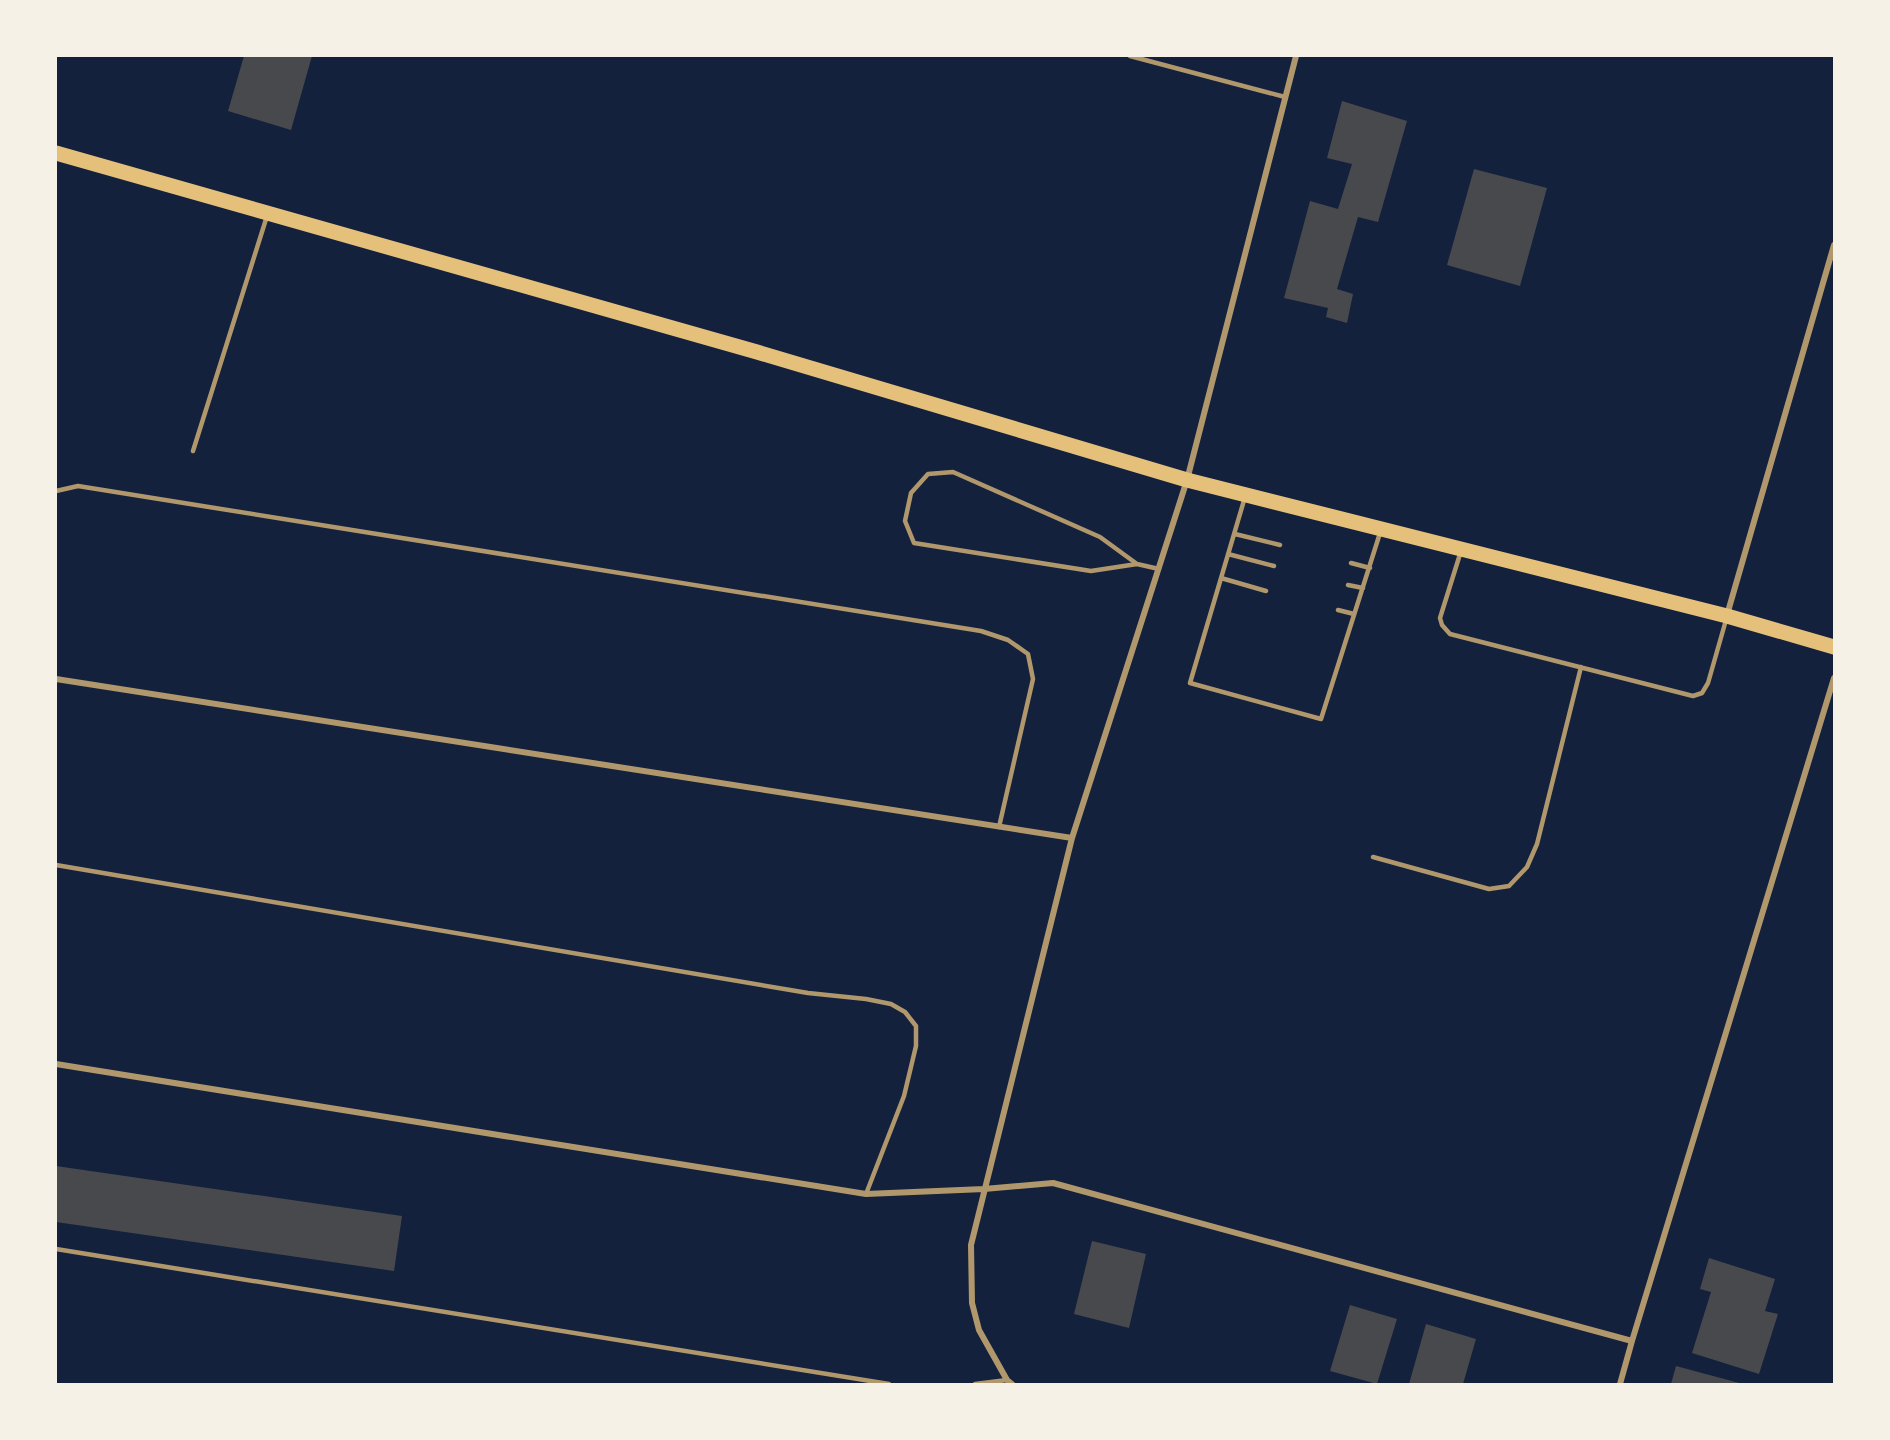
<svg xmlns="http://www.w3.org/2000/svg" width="1890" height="1440" viewBox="0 0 1890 1440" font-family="'Noto Sans',sans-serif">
	<rect width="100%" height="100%" fill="#14213d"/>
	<path fill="#48494c" d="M244 56H312L291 130 228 111Z
		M1342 101 1407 121 1378 222 1358 217 1337 289 1353 294 1347 323 1326 317 1328 308 1284 298 1310 201 1338 209 1352 164 1327 158Z
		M1474 169 1547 188 1520 286 1447 265Z
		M56 1166 402 1216 394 1271 56 1222Z
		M1092 1241 1146 1254 1129 1328 1074 1314Z
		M1709 1258 1775 1279 1765 1311 1778 1314 1759 1374 1692 1353 1711 1292 1700 1289Z
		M1350 1305 1397 1319 1377 1384 1330 1371Z
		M1426 1324 1476 1339 1463 1384H1409Z
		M1676 1366 1743 1384H1671Z"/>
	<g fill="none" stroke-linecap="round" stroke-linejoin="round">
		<path stroke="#b1986c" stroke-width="4.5" d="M1130 56 1285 97
			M193 451 267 216
			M56 491 78 486 981 631 1008 640 1028 654 1033 679 999 827
			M1245 497 1190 683 1321 719 1380 533
			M1235 534 1280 545
			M1461 551 1440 618 1442 625 1450 634 1693 696 1702 693 1708 683 1726 620
			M1228 554 1274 566
			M1351 563 1370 568
			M1137 564 1100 537 953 472 928 474 911 493 905 521 914 543 1091 571 1137 564 1159 569
			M1221 578 1266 591
			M1348 585 1363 588
			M1338 610 1354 614
			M1373 857 1489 889 1509 886 1527 867 1537 844 1581 667
			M56 865 808 993 866 999 891 1004 905 1012 916 1026V1046L904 1096 866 1194
			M56 1249 889 1384
			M975 1384 1007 1380"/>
		<path stroke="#b1986c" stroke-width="6" d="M1727 615 1834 245
			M56 679 1072 838
			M56 1064 866 1194 984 1189 1053 1183 1632 1341
			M1012 1384 1007 1380 979 1330 972 1303 971 1245 1072 838 1187 480 1296 56
			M1620 1384 1632 1341 1834 678"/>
		<path stroke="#e5c07b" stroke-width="15" d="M56 153 757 352 1187 480 1727 616 1834 647"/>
	</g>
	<rect width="1890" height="1440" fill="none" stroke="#f6f1e7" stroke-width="114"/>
</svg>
